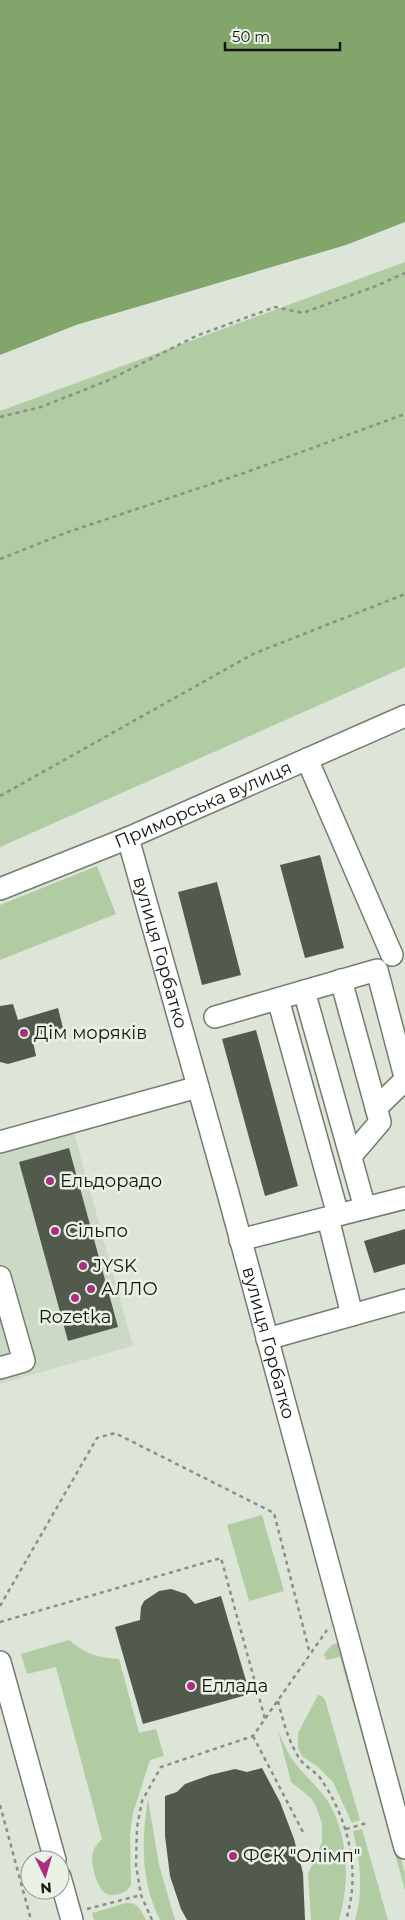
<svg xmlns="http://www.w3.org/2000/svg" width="405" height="1920" viewBox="0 0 405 1920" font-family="Montserrat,sans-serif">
	<rect width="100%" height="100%" fill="#dce5d7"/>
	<path fill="#ccdac5" d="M74 1133 133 1346 0 1384V1153Z"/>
	<path fill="#b1cba2" d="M405 262V667L0 847V411Z
		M97 866 116 914 0 960V905Z
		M262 1515 284 1591 249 1601 227 1525Z
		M69 1640C85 1654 99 1658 119 1659L139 1733 156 1729 164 1756 150 1760 133 1813 130 1833 131 1885C128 1890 125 1892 119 1894 115 1894 111 1896 107 1894 97 1891 90 1862 93 1852 94 1847 99 1843 102 1839L56 1667 27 1674 21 1654Z
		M340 1642 405 1873V1890L340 1657 326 1660 324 1654 332 1645Z
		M318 1695 322 1696 325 1700 360 1820 352 1823 333 1782 318 1767 302 1756 298 1748V1733Z
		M278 1731C282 1739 285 1748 290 1756 300 1772 316 1784 327 1800 349 1835 350 1881 339 1920H311L308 1874 322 1842V1824L316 1806 311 1798 291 1782Z
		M148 1799 159 1865 175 1920H160C141 1882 141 1841 148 1799Z
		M362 1829 388 1920H355C364 1891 360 1861 353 1831Z
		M126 1903C138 1902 141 1910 146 1920H94L92 1913Z"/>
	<path fill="#81a56b" d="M0 0H405V222L346 245 76 325 0 355Z"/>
	<path fill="#52594d" d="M320 855 344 948 305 958 280 865Z
		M217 882 241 975 202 985 178 892Z
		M13 1004 18 1020 58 1008 63 1028 32 1037 36 1056 8 1064 0 1062V1006Z
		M256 1030 298 1186 265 1196 222 1039Z
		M69 1148 118 1327 68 1341 19 1162Z
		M405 1229V1264L374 1273 364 1241Z
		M171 1589 186 1594 195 1604 221 1596 250 1694 143 1724 115 1627 140 1620 141 1607 144 1601 159 1591Z
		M262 1768 280 1802 294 1839 303 1873 305 1920H187L181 1909 170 1876 165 1836V1796L177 1792 185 1784 210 1775 235 1769 247 1772Z"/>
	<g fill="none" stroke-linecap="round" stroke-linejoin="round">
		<g stroke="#747c70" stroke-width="24">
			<g id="minor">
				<path d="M307 759 392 955"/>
				<path id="s1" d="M128 838 228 1193 405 1848"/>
				<path id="s2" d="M0 889 128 838 405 716"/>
				<path d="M341 980 380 1122 351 1156"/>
				<path d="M304 991 365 1208"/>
				<path d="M278 999 338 1215"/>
				<path d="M215 1017 377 970 405 1077"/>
				<path d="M376 1108 405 1080"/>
				<path d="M0 1142 198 1087"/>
				<path d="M328 1218 352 1315"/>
				<path d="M240 1240 405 1198"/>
				<path d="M0 1277 24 1361 0 1368"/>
				<path d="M267 1339 405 1300"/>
				<path d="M0 1662 55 1860"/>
				<path d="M60 1877 72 1920"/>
			</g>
		</g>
		<path stroke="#8a9086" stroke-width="2.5" stroke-dasharray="4 4" stroke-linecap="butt" d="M0 417 41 407 109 380 196 336 275 307 303 313 376 286 405 273
			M0 559 68 532 244 473 405 414
			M0 796 253 654 405 594
			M0 1606 97 1438 115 1433 274 1513 310 1654
			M0 1622 221 1558 265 1719
			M278 1701C283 1721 288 1740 299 1758 304 1766 315 1771 321 1779 349 1821 361 1871 346 1920
			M253 1736 304 1834
			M0 1805 31 1920
			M346 1829 367 1823
			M87 1909 141 1895
			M152 1920 141 1895 136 1866 137 1827 142 1801 161 1767 253 1736 327 1630"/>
		<use href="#minor" stroke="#fff" stroke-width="21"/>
	</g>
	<g fill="#aa2f81" stroke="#e9f2e4" stroke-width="2">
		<circle cx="24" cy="1033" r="5"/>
		<circle cx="50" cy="1181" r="5"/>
		<circle cx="55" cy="1231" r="5"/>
		<circle cx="83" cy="1266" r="5"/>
		<circle cx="91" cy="1289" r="5"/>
		<circle cx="75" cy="1298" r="5"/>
		<circle cx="191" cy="1686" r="5"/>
		<circle cx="233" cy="1856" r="5"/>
	</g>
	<g text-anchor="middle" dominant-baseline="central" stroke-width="5" stroke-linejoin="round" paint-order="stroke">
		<g font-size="18" fill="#11140f" stroke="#e9f2e4">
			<text stroke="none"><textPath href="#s2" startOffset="220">Приморська вулиця</textPath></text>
			<text stroke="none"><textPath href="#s1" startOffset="119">вулиця Горбатко</textPath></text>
			<text stroke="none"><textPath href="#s1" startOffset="524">вулиця Горбатко</textPath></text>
		</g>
		<g font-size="18" fill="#11140f" stroke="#e9f2e4" text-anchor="start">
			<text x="34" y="1033">Дім моряків</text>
			<text x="60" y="1181">Ельдорадо</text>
			<text x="65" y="1231">Сільпо</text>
			<text x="93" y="1266">JYSK</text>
			<text x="101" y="1289">АЛЛО</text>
			<text x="75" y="1317" text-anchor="middle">Rozetka</text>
			<text x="201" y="1686">Еллада</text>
			<text x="243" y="1856">ФСК "Олімп"</text>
		</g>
	</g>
	<g transform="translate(45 1875) rotate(175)"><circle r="24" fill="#e9f2e4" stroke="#93998f"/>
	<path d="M0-4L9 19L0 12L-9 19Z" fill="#aa2f81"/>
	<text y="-8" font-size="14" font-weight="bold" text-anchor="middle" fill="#11140f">N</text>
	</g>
	<path d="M225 42v8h115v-8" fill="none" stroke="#11140f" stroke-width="2.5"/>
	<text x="232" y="42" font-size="15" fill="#11140f" stroke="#e9f2e4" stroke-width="4" paint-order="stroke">50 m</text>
</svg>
